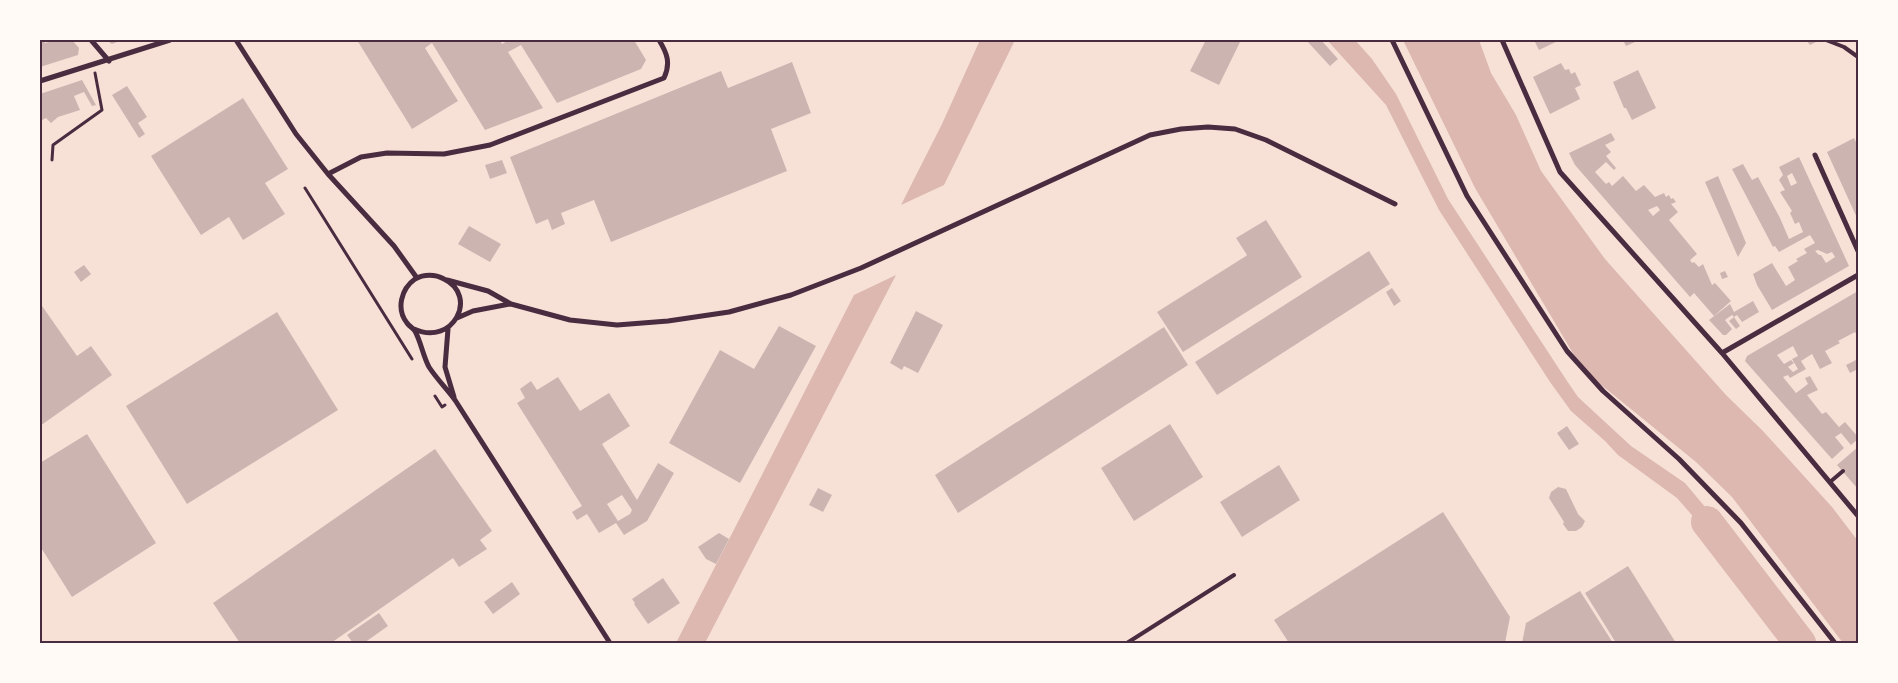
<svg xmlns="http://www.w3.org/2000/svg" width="1898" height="683" viewBox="0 0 1898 683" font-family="Signika,sans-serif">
	<rect width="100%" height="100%" fill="#f7e1d7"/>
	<path fill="#dcb8b0" d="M980 40H1015L944 185 901 205 942 124Z
		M1327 40H1355L1372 59 1396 94 1448 199 1567 381 1578 397 1631 446 1685 483 1741 550 1731 560 1677 498 1618 455 1605 441 1571 411 1550 382 1439 210 1386 105Z
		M1403 40H1479L1491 73 1516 115 1541 171 1605 259 1726 395 1762 430 1832 507 1858 541V643H1843L1732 497 1696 462 1594 379 1577 360 1475 188Z
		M896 275 705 643H676L854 295Z
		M1747 558 1754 565 1816 643H1795L1759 599 1737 568Z"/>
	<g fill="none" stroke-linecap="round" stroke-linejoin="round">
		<path stroke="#dcb8b0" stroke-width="32" d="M1707 522 1800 643"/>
	</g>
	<path fill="#ccb4b1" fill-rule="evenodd" d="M40 40H44L45 43 56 40H72L79 48 78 55 40 67Z
		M106 40H122L112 44Z
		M357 40H500L502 44 509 40H634L646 60 641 69 557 103 521 45 508 52 543 108 485 130 432 43 425 48 458 101 412 129Z
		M1206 40H1241L1219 85 1190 71Z
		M1306 40H1321L1338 59 1330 66Z
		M1534 40H1560L1539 50Z
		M1623 40H1634L1635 42 1626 46Z
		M1806 40H1814L1816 42 1810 45Z
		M792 62 811 113 771 129 787 171 611 242 594 200 561 213 565 224 552 230 548 219 536 224 510 157 721 71 728 88Z
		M1561 63 1565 70 1569 69 1571 74 1575 72 1581 85 1575 88 1580 99 1550 114 1533 77Z
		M1638 70 1656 108 1632 120 1626 108H1624L1613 82Z
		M82 80 96 105 92 106 84 92 74 96 80 110 58 117 51 123 46 118 40 121V94Z
		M127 86 147 117 138 123 145 134 139 138 112 95Z
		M243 98 288 169 265 183 285 214 243 240 229 217 201 235 151 156Z
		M1611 133 1615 140 1605 145 1611 152 1606 156 1616 168 1614 170 1606 162 1595 172 1606 184 1609 182 1612 186 1623 176 1636 191 1644 185 1655 197 1664 193 1666 197 1669 195 1671 199 1673 198 1676 202 1671 204 1678 212 1669 220 1697 254 1690 260 1692 263 1694 262 1699 267 1703 264 1712 285 1715 283 1731 301 1714 316 1694 293 1690 297 1575 165 1569 153ZM1657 206 1660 210 1653 216 1648 210Z
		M1854 138 1858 146V220L1827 152Z
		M1799 157 1849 266 1772 310 1757 285 1753 274 1772 263 1786 286 1795 280 1788 267 1798 261 1796 259 1807 253 1804 249 1815 243 1810 235 1779 252 1775 246 1773 247 1732 169 1743 164 1752 180 1758 177 1780 218 1789 239 1803 232 1799 222 1795 224 1790 213 1792 211 1780 192 1785 190 1779 180 1783 175 1779 167ZM1792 173 1797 183 1791 186 1787 176ZM1818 250 1827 254 1832 252 1835 257 1826 263 1821 255H1819L1815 251Z
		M502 160 507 173 490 179 485 165Z
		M1718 176 1746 243 1738 257 1705 182Z
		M1266 220 1302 277 1183 352 1157 312 1246 256 1247 255 1236 238Z
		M469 226 501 244 490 262 458 244Z
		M1369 251 1390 284 1217 395 1195 362Z
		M84 265 91 274 81 282 74 272Z
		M1725 271 1728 277 1722 279 1720 273Z
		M1392 288 1401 301 1394 306 1386 292Z
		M1858 291V337L1855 332 1838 341 1840 343 1825 351 1832 363 1820 369 1812 354 1801 361 1806 369 1790 378 1788 375 1783 377 1796 393 1808 384 1805 378 1810 376 1818 390 1807 395 1822 414 1826 412 1839 427 1845 422 1858 437V439L1851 445 1841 433 1835 437 1844 448 1832 459 1745 361 1747 356ZM1793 346 1798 356 1792 359 1798 369 1793 372 1788 367 1794 363 1791 360 1784 364 1777 355Z
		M1753 301 1759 312 1742 322 1737 315 1734 317 1732 315 1725 320 1732 329 1726 335H1723L1709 320 1730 304 1734 312Z
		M40 303 77 356 91 346 112 375 40 426Z
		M916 311 943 325 918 373 904 366 902 370 890 363Z
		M277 312 338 410 187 504 126 406Z
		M1734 317 1740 326 1736 329 1729 321Z
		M779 326 816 346 740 483 669 443 720 350 754 369Z
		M1164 327 1188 365 958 513 935 475Z
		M1858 359V369L1850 373 1846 365Z
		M558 377 580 411 609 393 630 426 602 444 637 500 658 463 674 473 647 521 624 535 616 523 599 533 587 514 577 520 572 512 582 506 517 403 525 398 520 389 531 381 537 390ZM622 495 632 510 630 514 618 521 607 504Z
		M1170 424 1203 477 1134 521 1101 468Z
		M1567 426 1579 444 1569 450 1557 433Z
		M87 434 156 543 72 597 40 546V463Z
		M1858 447V489L1837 465Z
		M435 449 492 531 480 540 487 549 459 567 453 558 331 643H240L213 603Z
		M1279 465 1300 500 1242 537 1220 502Z
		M1558 487 1566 489 1578 514 1585 521 1582 527 1576 531H1568L1563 524 1564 522 1549 498 1551 492Z
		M818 488 832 495 823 512 809 505Z
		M1443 512 1510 617 1505 643H1289L1274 620Z
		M719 533 729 539 716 564 706 559 698 547Z
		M1628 566 1676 643H1616L1585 593Z
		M663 578 680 603 648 624 634 604 635 603 632 599Z
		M512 582 520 594 493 614 484 602Z
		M1580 591 1613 643H1522L1526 623Z
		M379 613 388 626 364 643H353L347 635Z"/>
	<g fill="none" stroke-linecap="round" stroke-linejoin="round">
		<path stroke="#4a2c40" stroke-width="3" d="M52 160 53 145 102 110 95 73
			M305 188 412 359
			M435 396 442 407 445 405"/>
		<path stroke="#4a2c40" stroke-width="4" d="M1826 40 1844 47 1858 57
			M1830 482 1843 471
			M1127 643 1234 575"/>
		<path stroke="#4a2c40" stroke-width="5" d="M91 40 109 61
			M236 40 296 134 328 174 394 246 417 278
			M1392 40 1467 196 1567 351 1603 391 1679 459 1741 523 1835 643
			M1502 40 1560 172 1722 353 1858 516
			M40 81 170 40
			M1815 155 1858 251
			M328 174 361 157 387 153 444 154 490 145 664 78C671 63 667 53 659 40
			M447 280 488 291 511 304 570 320 617 325 668 321 729 312 791 295 861 268 1150 135 1181 129 1208 127 1235 129 1266 140 1395 204
			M457 318 473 311 510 304
			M414 329C453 347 479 296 444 279 435 274 424 274 415 279 401 289 396 309 407 323 409 326 413 328 415 331 421 342 423 356 429 367 436 378 447 389 455 400L610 643
			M448 329 445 367 454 397
			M1722 353 1858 275"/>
	</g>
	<rect width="1898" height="683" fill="none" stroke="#fffaf5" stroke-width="82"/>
	<rect x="41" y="41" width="1816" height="601" fill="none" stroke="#4a2c40" stroke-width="2"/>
</svg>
